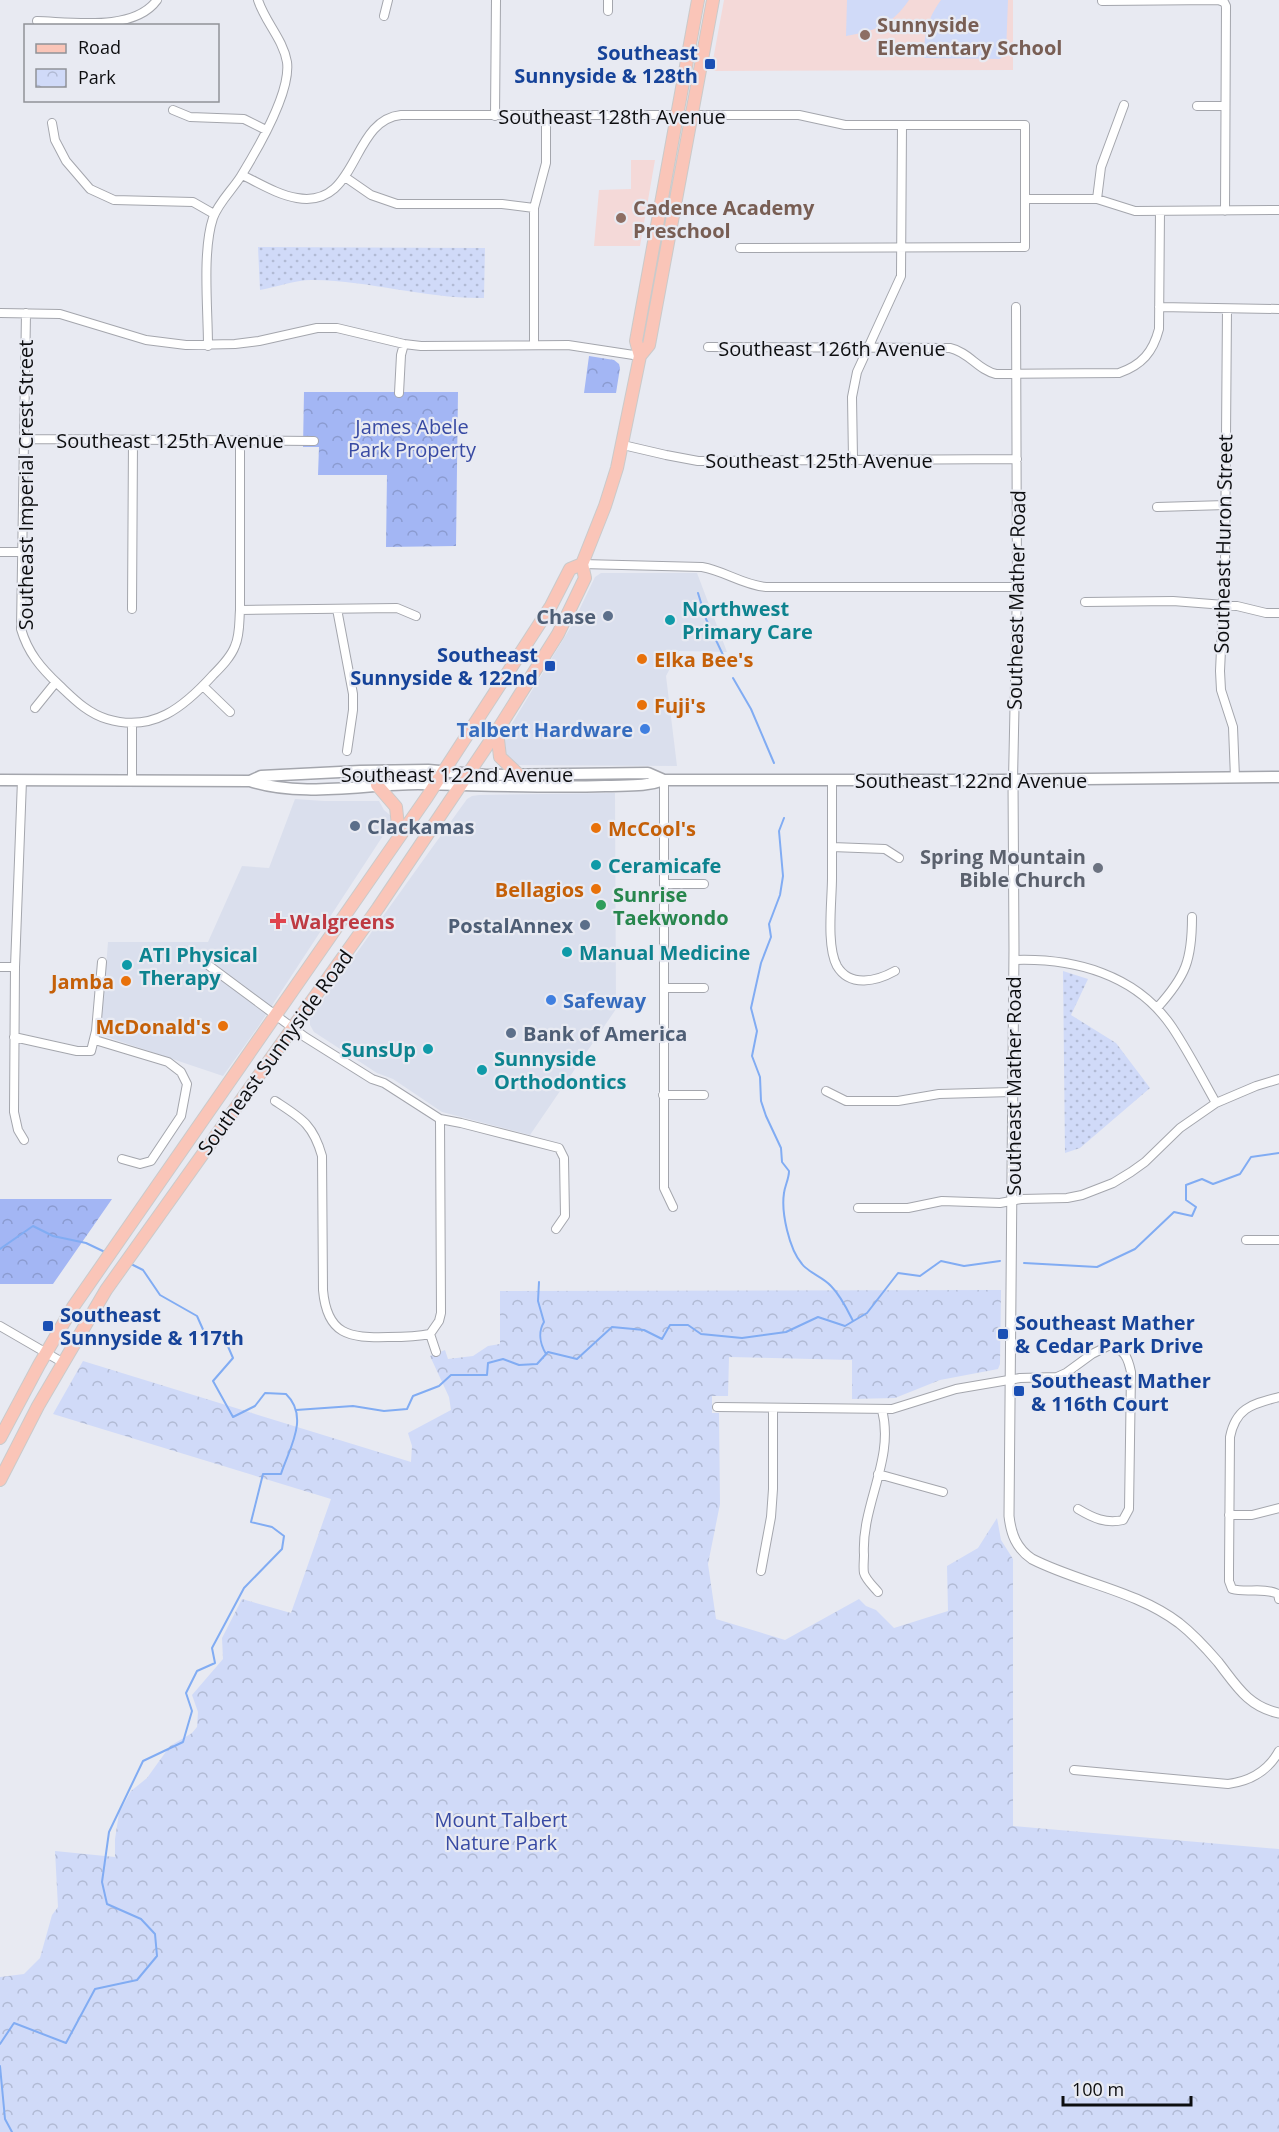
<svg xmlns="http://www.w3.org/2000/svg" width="1279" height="2132" viewBox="0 0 1279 2132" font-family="'Open Sans',sans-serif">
	<defs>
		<pattern id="grass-dots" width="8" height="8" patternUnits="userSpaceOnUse" patternTransform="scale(1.5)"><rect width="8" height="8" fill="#d0daf8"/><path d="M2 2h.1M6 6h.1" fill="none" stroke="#b1bad4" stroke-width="1.8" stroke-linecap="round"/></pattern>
		<pattern id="forest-crowns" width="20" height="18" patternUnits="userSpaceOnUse" patternTransform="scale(1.5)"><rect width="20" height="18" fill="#a3b6f4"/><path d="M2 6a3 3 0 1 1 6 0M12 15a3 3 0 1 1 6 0" fill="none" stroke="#8b9bd0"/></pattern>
		<pattern id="park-crowns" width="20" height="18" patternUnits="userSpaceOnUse" patternTransform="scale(1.5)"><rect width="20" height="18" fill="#d0daf8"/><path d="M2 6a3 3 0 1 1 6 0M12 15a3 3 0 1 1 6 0" fill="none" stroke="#b1bad4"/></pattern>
	</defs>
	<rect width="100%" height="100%" fill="#e8eaf2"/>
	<path fill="#dadfed" d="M601 573H697L727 652 679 651 666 676 677 766 517 765 505 754 504 743 505 735 572 625 595 577Z
		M615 793 616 1009 530 1135 442 1112 393 1079 377 1073 314 1032 310 1025V1018L467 799 472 796 479 795Z
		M295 799 324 801H379L384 810 391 816 392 822 258 1027 223 1076 107 1037 101 1029 108 942H208L242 866 269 868Z"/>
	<path fill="#f4d9d8" d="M724 0H1013V70L711 71Z
		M631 160H655L640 246H594L599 190 631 189Z"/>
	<path fill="url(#grass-dots)" d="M258 247 485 248 484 298C427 299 372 281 314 280 297 279 277 287 260 290Z
		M1063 971 1088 979 1071 1015 1116 1043 1150 1088 1080 1148 1065 1153Z"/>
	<path fill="url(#forest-crowns)" d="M589 356 614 360 619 364 620 368 616 393H584Z
		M304 392H458L456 546 386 547 387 475H318L319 447H303Z
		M0 1199H112L53 1284H0Z"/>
	<path fill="url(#park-crowns)" d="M1001 1290 1000 1364 998 1369 940 1380 895 1398 852 1399V1360L729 1357 728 1396H712V1413H719L720 1504 708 1564 716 1619 785 1640 859 1599 866 1606 876 1610 894 1628 948 1611 947 1566 978 1548 997 1518 1001 1540 1013 1559V1826L1279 1849V2132H0V1977L24 1974 40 1958 52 1915 58 1907 55 1851 115 1857V1839L119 1813 131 1791 147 1778 170 1746 192 1733 197 1727 198 1712 192 1695 223 1659 222 1638 242 1599 291 1613 331 1499 53 1414 83 1361 411 1462 412 1446 408 1433 451 1410 449 1397 430 1356 445 1350 448 1359 473 1356 488 1346 500 1344V1291Z"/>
	<path fill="#d0daf8" d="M847 0H909C892 25 875 31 846 36Z
		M941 0H1008L1006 53 1000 59 924 58C924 35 927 19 941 0Z"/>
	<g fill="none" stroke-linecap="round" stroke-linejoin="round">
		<path stroke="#81acf3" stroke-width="2" d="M698 593 706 619 723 655
			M733 678 751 709 774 763
			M784 818 779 831 783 876 780 895 769 924 771 937 761 963 751 1008 757 1031 752 1056 760 1077 761 1101 766 1116 781 1148 782 1162 789 1171C789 1179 785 1185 784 1193 781 1212 789 1249 802 1264 809 1273 823 1277 831 1286 841 1296 847 1309 853 1321
			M0 1249 33 1226 53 1236 86 1243 107 1253
			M1024 1263 1097 1267 1135 1249 1174 1212 1192 1216 1196 1207 1186 1200V1185L1202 1179 1213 1184 1240 1174 1251 1157 1279 1153
			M539 1282 538 1301 544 1322C538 1332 540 1344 546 1354
			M296 1410 353 1406 384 1411 407 1409 413 1396 439 1386 451 1375H487L488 1363 503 1359 519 1365 537 1364 548 1352 577 1359 612 1327 644 1330 662 1339 670 1325H688L701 1334 742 1338 786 1332 818 1317 845 1326 867 1313 898 1273 920 1276 941 1261 964 1266 1000 1261
			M0 2044 14 2023 66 2043 95 1989 137 1980 157 1956 155 1934 141 1919 107 1904 102 1882 109 1832 143 1761 183 1742 192 1711 186 1693 197 1671 215 1663 212 1648 244 1588 282 1549 284 1536 272 1527 251 1522 263 1474H281C289 1449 310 1417 286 1394L265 1393 255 1406 233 1417 213 1381 233 1358 223 1335 205 1334 197 1316 160 1295 143 1270 131 1264
			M0 2066 5 2119 12 2132"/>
		<g stroke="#a4a6ad" stroke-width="10">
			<path id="minor" d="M608 0V11
				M1102 1 1218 0 1224 2 1226 6 1225 211
				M384 16 388 0
				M37 21C72 22 134 32 157 0
				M1197 106H1224
				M173 110 190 117 244 119 266 130
				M495 116 496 0
				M52 123 55 140 66 161 90 189 114 200 193 202 214 214
				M242 175C259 183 278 195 297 198 359 209 350 120 401 115H799L845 125H1025V247L740 248
				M345 177 371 195 397 204H502L534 208
				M1025 199H1097L1135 211 1279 210
				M1097 199 1101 167 1124 105
				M1159 307 1279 309
				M1227 309 1225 564 1220 671 1221 690 1233 727 1235 778
				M0 313 60 314 146 340 186 345 235 344 259 341 317 328H337L404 344 421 346 568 345 640 356
				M26 313 21 629C28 653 41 668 59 685 74 699 87 713 107 719 153 733 184 707 213 675 221 667 231 657 235 646 240 635 239 623 240 610V440
				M534 344V208L546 163V116
				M208 346C208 309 202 251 213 218 218 203 233 189 241 176 257 150 291 92 287 62 283 39 265 22 258 0
				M708 347 950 348C969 352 978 370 996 374L1119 373C1142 365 1153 352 1159 329L1160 211
				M399 393 401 355 404 344
				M26 439 314 441
				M623 445 666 455 698 461 1017 459
				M853 459 852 397 857 372 901 276 902 125
				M1157 507 1226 505
				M0 552H22
				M582 564 702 567C725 571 743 585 766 587H1017
				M1085 602 1173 601 1237 606 1266 613H1279
				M132 609 133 440
				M337 609 353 694V710L347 751
				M240 610 397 608 416 616
				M203 686 230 712
				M35 708 56 682
				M132 723V780
				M22 780 15 967 14 1112 18 1130 24 1140
				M664 780V1188L673 1207
				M1013 780 1017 587 1016 307
				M832 781C832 813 832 846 832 878 832 901 826 946 837 966 850 988 877 981 895 971
				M832 847 885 849 899 858
				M664 884H704
				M1014 960C1074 958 1136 974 1172 1027 1188 1051 1202 1078 1216 1103
				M208 965 305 1037 372 1079 384 1083 440 1119 461 1123 559 1148 564 1158 565 1216 556 1229
				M0 967H15
				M664 988H704
				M1157 1008C1186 976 1192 960 1192 917
				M14 1037 77 1051H91L96 1031 102 962
				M95 1040 168 1062 181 1072 187 1084 181 1116 151 1161 140 1164 122 1159
				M826 1091 846 1101H898L939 1094 1012 1092
				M663 1095H704
				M275 1101C301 1118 313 1124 322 1156L323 1290C327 1335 349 1338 388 1337 402 1337 416 1337 430 1334
				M858 1208H908L942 1201 1000 1203 1021 1199 1067 1198 1082 1195 1113 1183 1131 1172 1145 1162 1180 1128 1216 1103 1256 1086 1279 1079
				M1246 1240H1279
				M0 1326 62 1362
				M430 1334 439 1321 441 1313 440 1119
				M430 1334 436 1352
				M1279 1397C1253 1404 1236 1407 1230 1437L1229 1571V1581L1232 1589C1247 1593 1263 1587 1278 1594L1279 1599
				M717 1407 892 1409 956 1389 1020 1378 1057 1377 1066 1373 1092 1354 1110 1345C1125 1350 1128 1358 1131 1372L1129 1509 1123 1520C1106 1524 1093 1518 1078 1509
				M878 1474 943 1492
				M1229 1515H1252L1279 1508
				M761 1571 771 1517 773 1489V1408
				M878 1592C874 1587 866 1580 864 1573 863 1568 864 1560 864 1555 861 1505 895 1459 882 1410
				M1074 1770 1228 1784C1251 1781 1268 1771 1279 1751"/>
		</g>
		<g stroke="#a4a6ad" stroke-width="11">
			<path id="tertiary" d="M1013 780 1014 950 1009 1516C1011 1534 1016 1548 1032 1559 1079 1583 1135 1590 1179 1623 1193 1634 1206 1648 1218 1662 1236 1685 1248 1707 1279 1713"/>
		</g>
		<g stroke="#a4a6ad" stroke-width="13">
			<path id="secondary" d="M0 780 250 781C303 798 363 784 418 784 480 785 543 788 605 786 626 785 645 787 664 780H1002L1279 777
				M250 781 261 776 360 771 428 770 486 775 648 773 664 780"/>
		</g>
		<g stroke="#cacaca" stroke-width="14">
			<path id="primary" d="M640 356 636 341 698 0
				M497 731 500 757 518 774
				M377 785 396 807 399 835
				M0 1438 39 1365 73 1307 427 797 551 606 570 569 582 564
				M0 1480 38 1406 106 1290 378 908 497 731 558 634 585 578 582 564 605 506 617 468 640 356 649 345 713 0"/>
		</g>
		<use href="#minor" stroke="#fff" stroke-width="8"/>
		<use href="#tertiary" stroke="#fff" stroke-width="9"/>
		<use href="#secondary" stroke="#fff" stroke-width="10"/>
		<use href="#primary" stroke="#fac5b8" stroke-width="12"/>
	</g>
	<g fill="#8d6e63" stroke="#e8eaf2" stroke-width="2">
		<circle cx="865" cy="35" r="6"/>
		<circle cx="621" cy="218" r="6"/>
	</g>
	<g fill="#1a4fb4" stroke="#e8eaf2" stroke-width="2">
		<rect x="704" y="58" width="12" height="12" rx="3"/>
		<rect x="544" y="660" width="12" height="12" rx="3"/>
		<rect x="42" y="1320" width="12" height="12" rx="3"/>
		<rect x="997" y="1328" width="12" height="12" rx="3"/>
		<rect x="1013" y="1385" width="12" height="12" rx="3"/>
	</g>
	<g fill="#5c6f8a" stroke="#e8eaf2" stroke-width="2">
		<circle cx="608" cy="616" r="6"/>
		<circle cx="355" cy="826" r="6"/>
		<circle cx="585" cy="925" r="6"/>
		<circle cx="511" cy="1033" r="6"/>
	</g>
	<g fill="#0f9aa8" stroke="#e8eaf2" stroke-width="2">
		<circle cx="670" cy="620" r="6"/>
		<circle cx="596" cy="865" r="6"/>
		<circle cx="567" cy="952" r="6"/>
		<circle cx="127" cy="965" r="6"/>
		<circle cx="428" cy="1049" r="6"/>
		<circle cx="482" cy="1070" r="6"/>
	</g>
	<g fill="#e8710a" stroke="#e8eaf2" stroke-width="2">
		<circle cx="642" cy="659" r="6"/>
		<circle cx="642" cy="705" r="6"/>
		<circle cx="596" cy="828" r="6"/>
		<circle cx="596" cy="889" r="6"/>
		<circle cx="126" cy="981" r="6"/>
		<circle cx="223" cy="1026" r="6"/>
	</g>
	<g fill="#3f7fe0" stroke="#e8eaf2" stroke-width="2">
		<circle cx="645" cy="729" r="6"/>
		<circle cx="551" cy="1000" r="6"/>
	</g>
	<circle fill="#6b7280" stroke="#e8eaf2" stroke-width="2" cx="1098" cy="868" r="6"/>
	<circle fill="#2e9e5b" stroke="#e8eaf2" stroke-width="2" cx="601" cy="905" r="6"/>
	<path fill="#e0444e" stroke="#e8eaf2" stroke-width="2" d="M275 912h6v6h6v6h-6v6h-6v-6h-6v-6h6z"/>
	<g text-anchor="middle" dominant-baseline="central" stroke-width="4.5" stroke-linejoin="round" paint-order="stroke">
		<g font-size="20" font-weight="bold" fill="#785e54" stroke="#e8eaf2" text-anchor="start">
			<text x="877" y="24">Sunnyside<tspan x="877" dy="23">Elementary School</tspan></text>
			<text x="633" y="207">Cadence Academy<tspan x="633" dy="23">Preschool</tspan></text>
		</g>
		<g font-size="20" font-weight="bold" fill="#164399" stroke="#e8eaf2" text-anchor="start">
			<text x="698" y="52" text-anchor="end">Southeast<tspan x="698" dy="23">Sunnyside &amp; 128th</tspan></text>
			<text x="538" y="654" text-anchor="end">Southeast<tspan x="538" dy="23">Sunnyside &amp; 122nd</tspan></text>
			<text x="60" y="1314">Southeast<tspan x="60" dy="23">Sunnyside &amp; 117th</tspan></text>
			<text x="1015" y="1322">Southeast Mather<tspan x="1015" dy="23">&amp; Cedar Park Drive</tspan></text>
			<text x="1031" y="1380">Southeast Mather<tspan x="1031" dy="23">&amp; 116th Court</tspan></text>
		</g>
		<g font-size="20" fill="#0d0e10" stroke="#e8eaf2">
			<text x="612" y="116">Southeast 128th Avenue</text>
			<text x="832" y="348">Southeast 126th Avenue</text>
			<text x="170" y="440">Southeast 125th Avenue</text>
			<text x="819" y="460">Southeast 125th Avenue</text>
			<text transform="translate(25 485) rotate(-90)">Southeast Imperial Crest Street</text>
			<text transform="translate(1223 544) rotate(-89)">Southeast Huron Street</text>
			<text transform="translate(1016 600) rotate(-89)">Southeast Mather Road</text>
			<text x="457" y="774">Southeast 122nd Avenue</text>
			<text x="971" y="780">Southeast 122nd Avenue</text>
			<text transform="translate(275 1052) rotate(-54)">Southeast Sunnyside Road</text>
			<text transform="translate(1013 1086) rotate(-90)">Southeast Mather Road</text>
		</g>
		<g font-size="20" fill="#384aa3" stroke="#e8eaf2">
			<text x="412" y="426">James Abele<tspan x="412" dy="23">Park Property</tspan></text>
			<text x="501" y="1819">Mount Talbert<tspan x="501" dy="23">Nature Park</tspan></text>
		</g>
		<g font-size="20" font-weight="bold" fill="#0d838f" stroke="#e8eaf2" text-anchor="start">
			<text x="682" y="608">Northwest<tspan x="682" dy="23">Primary Care</tspan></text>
			<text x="608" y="865">Ceramicafe</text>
			<text x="579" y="952">Manual Medicine</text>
			<text x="139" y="954">ATI Physical<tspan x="139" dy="23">Therapy</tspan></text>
			<text x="416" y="1049" text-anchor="end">SunsUp</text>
			<text x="494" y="1058">Sunnyside<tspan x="494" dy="23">Orthodontics</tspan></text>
		</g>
		<g font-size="20" font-weight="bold" fill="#4e5e75" stroke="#e8eaf2" text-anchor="end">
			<text x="596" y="616">Chase</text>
			<text x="367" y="826" text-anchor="start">Clackamas</text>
			<text x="573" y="925">PostalAnnex</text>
			<text x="523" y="1033" text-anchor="start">Bank of America</text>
		</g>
		<g font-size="20" font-weight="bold" fill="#c56008" stroke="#e8eaf2" text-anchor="start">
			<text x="654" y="659">Elka Bee's</text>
			<text x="654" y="705">Fuji's</text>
			<text x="608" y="828">McCool's</text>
			<text x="584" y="889" text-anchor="end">Bellagios</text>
			<text x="114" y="981" text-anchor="end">Jamba</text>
			<text x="211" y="1026" text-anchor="end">McDonald's</text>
		</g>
		<g font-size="20" font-weight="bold" fill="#366cbe" stroke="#e8eaf2" text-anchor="end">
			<text x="633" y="729">Talbert Hardware</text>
			<text x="563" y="1000" text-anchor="start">Safeway</text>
		</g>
		<g font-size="20" font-weight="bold" fill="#5b616d" stroke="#e8eaf2" text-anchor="end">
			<text x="1086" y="856">Spring Mountain<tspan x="1086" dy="23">Bible Church</tspan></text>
		</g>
		<g font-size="20" font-weight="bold" fill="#27864d" stroke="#e8eaf2" text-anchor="start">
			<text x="613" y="894">Sunrise<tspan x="613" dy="23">Taekwondo</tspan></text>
		</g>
		<g font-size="20" font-weight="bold" fill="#be3a42" stroke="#e8eaf2" text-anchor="start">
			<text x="290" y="921">Walgreens</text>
		</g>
	</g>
	<rect x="24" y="24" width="195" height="78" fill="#e8eaf2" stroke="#909298" stroke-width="1.5"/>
	<rect x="36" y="44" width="30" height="9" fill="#fac5b8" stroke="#909298" stroke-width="1.5"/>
	<text x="78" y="54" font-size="18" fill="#0d0e10">Road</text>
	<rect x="36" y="69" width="30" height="18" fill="url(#park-crowns)" stroke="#909298" stroke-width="1.5"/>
	<text x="78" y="84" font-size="18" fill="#0d0e10">Park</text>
	<path d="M1063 2096v9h128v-9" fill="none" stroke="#0d0e10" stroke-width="3"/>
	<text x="1072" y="2096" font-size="18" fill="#0d0e10" stroke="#e8eaf2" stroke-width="4.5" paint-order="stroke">100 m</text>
</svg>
